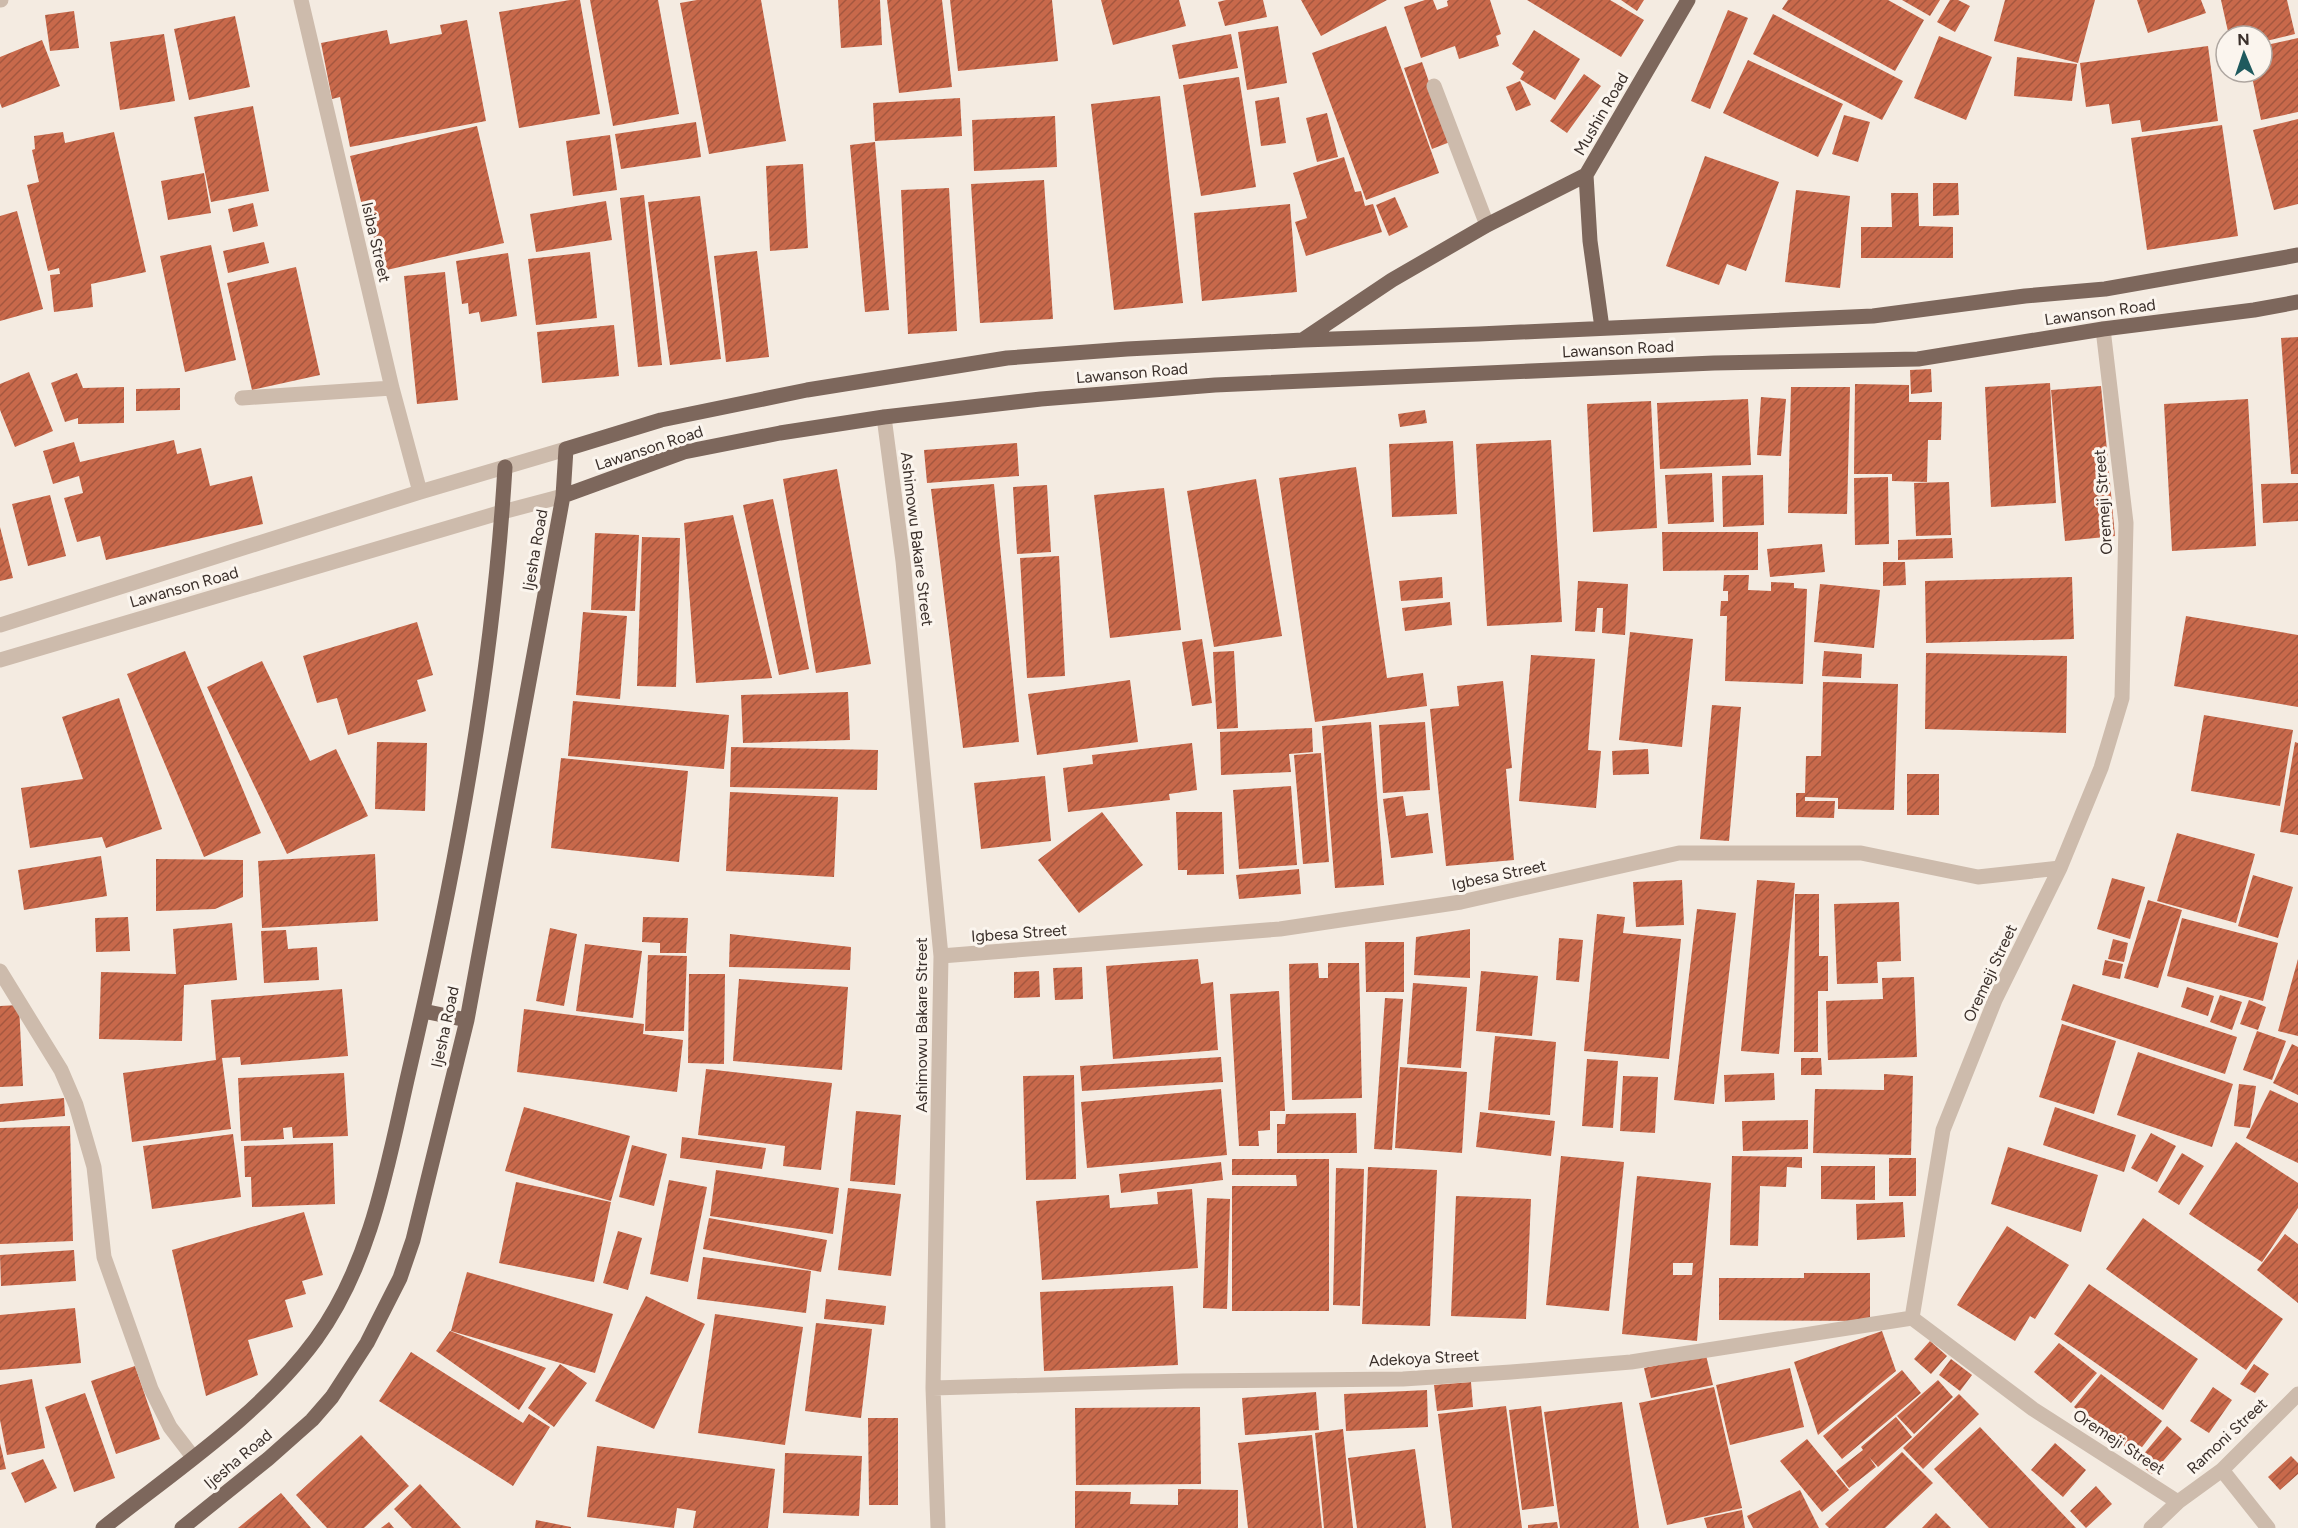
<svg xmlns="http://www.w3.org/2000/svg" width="2298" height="1528" viewBox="0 0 2298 1528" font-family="Figtree,sans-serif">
	<defs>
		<pattern id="building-hatch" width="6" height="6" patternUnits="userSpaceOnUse" patternTransform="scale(1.5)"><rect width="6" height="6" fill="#c8694b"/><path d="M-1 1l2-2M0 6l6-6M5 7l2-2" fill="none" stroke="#a4573f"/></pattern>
	</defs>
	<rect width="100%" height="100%" fill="#f4ebe1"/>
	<path fill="url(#building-hatch)" fill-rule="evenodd" d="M570 0H580L600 114 519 128 499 12Z
		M590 0H658L679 114 613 126Z
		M697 0H761L786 141 709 154 680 3Z
		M838 0H880L882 45 841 48Z
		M887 0H942L952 87 899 93Z
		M950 0H1052L1058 61 958 71Z
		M1101 0H1179L1186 26 1113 45Z
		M1226 0H1263L1267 17 1225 26 1218 2Z
		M1301 0H1387L1321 36Z
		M1425 0H1433L1437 10 1448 6 1447 1 1449 0H1490L1501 34 1496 36 1499 46 1459 59 1455 46 1421 58 1404 7Z
		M1527 0H1610L1644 20 1621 57Z
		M1621 0H1644L1637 11Z
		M1788 0H1888L1924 20 1895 71 1782 9Z
		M1902 0H1940L1930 16Z
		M1950 0H1958L1970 6 1955 32 1937 22Z
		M2005 0H2095L2078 63 1994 41Z
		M2137 0H2201L2206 13 2148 33Z
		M2221 0H2287L2295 34 2262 42V36H2229Z
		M1728 10 1748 18 1710 109 1691 101Z
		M74 11 79 48 50 51 45 15Z
		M1773 14 1903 81 1882 120 1753 54Z
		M235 16 250 87 189 100 174 29Z
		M467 20 486 121 350 147 340 97 332 99 321 43 387 30 390 44 442 34 440 25Z
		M1278 26 1287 83 1247 90 1238 32Z
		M1386 26 1439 173 1366 200 1312 53Z
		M1534 30 1580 59 1555 100 1520 79 1524 72 1512 64Z
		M164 34 175 101 120 110 110 42Z
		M1231 34 1238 68 1179 79 1172 45Z
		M1939 36 1992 57 1966 120 1914 98Z
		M2298 38V112L2261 120 2251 72H2262V46Z
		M42 40 60 86 2 108 0 103V57Z
		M2208 46 2218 121 2142 132 2140 120 2112 124 2109 104 2086 107 2080 63Z
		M2017 57 2077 64 2072 101 2014 96Z
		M1748 60 1843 104 1818 157 1723 113Z
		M1422 62 1450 142 1432 149 1404 68Z
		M1584 74 1601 86 1567 133 1550 121Z
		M1239 77 1256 187 1201 196 1183 85Z
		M1520 81 1531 105 1516 111 1506 87Z
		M1160 96 1183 303 1114 310 1091 104Z
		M1279 97 1286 143 1261 146 1255 101Z
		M960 98 962 136 875 141 873 103Z
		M253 106 269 191 211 202 194 117Z
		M1327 113 1338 157 1317 162 1306 118Z
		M1844 115 1870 122 1858 162 1832 154Z
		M1055 116 1057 167 974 171 972 120Z
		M2298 119V204L2274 210 2253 130Z
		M696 122 701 157 621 169 615 134Z
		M2222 125 2238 236 2147 250 2131 138Z
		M477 126 504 243 378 272 350 156Z
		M63 132 65 143 114 132 146 272 91 284 93 307 54 312 50 275 60 274 59 268 48 271 27 185 39 182 32 150 35 149 34 136Z
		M610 135 617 190 573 196 566 141Z
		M875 142 889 310 865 312 850 145Z
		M1705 156 1779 182 1746 271 1727 264 1719 285 1666 266Z
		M1344 157 1355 192 1361 191 1365 206 1373 204 1382 232 1306 256 1295 222 1307 218 1293 173Z
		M803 164 808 248 770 251 766 166Z
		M204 173 211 213 168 220 161 181Z
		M1044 180 1053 319 980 323 971 184Z
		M1933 183H1958L1959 215 1933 216Z
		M949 188 957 331 908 334 901 190Z
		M1796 190 1850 196 1840 288 1785 282Z
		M1891 193H1918L1919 226 1953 227V258H1861V227H1892Z
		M644 195 662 365 638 367 620 198Z
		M700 196 721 359 670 365 648 202Z
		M1395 197 1408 227 1389 236 1376 205Z
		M606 201 612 240 536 252 530 214Z
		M253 203 258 226 233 232 228 209Z
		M1290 204 1297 292 1202 301 1194 213Z
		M17 211 43 309 0 321V216Z
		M264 242 269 263 228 273 223 251Z
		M211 245 236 360 185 372 160 256Z
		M757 251 769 357 726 362 714 256Z
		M590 252 597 318 536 325 528 259Z
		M508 253 517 316 481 322 479 312 469 314 468 303 462 304 456 261Z
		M296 267 320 375 252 390 227 283Z
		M445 272 458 400 417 404 404 276Z
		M614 325 619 376 542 383 537 332Z
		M2298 337V474H2291L2281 338Z
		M1931 369 1932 392 1911 394 1910 370Z
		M29 372 53 431 15 447 0 410V384Z
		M77 373 83 388 124 387V423L78 424V418L65 422 51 383Z
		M2050 383 2056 503 1991 507 1985 387Z
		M1855 384 1909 385V402H1942L1941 440H1928L1927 482 1892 481V474H1854Z
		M2101 386 2115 536 2065 541 2051 390Z
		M1791 387H1850L1847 514 1788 513Z
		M180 388V410L136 411V389Z
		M1761 397 1786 399 1781 456 1757 455Z
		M1748 399 1751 465 1660 469 1657 403Z
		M2248 399 2256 546 2172 551 2164 404Z
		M1651 401 1657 528 1593 532 1587 404Z
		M1425 410 1427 423 1400 427 1398 414Z
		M174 440 177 454 201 448 210 486 252 476 263 524 106 560 100 536 77 542 64 498 83 493 79 476 53 484 43 451 74 442 80 462Z
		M1551 440 1562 622 1487 626 1476 444Z
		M1453 441 1457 514 1392 517 1389 444Z
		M1017 443 1019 476 927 483 924 450Z
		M1356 467 1387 678 1423 673 1427 706 1315 722 1279 478Z
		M837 469 871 664 816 673 783 479Z
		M1712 473 1714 522 1668 524 1665 475Z
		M1763 475 1764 525 1723 527 1722 476Z
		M1888 477 1889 544 1855 545 1854 478Z
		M1256 479 1282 636 1214 647 1187 491Z
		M1949 482 1951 535 1916 536 1914 483Z
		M2298 483V521L2263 523 2261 484Z
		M994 484 1019 742 963 748 931 489Z
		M1047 485 1051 552 1017 554 1013 487Z
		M1164 488 1181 630 1110 638 1094 495Z
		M50 495 66 556 28 566 12 504Z
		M773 499 809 669 779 675 743 505Z
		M733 515 772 678 696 683 684 523Z
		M0 527 13 578 0 581Z
		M1662 532H1758V570L1663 571Z
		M595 533 639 535 635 611 591 610Z
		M642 537 680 538 676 687 637 686Z
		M1952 538 1953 558 1898 560V540Z
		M1822 544 1825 572 1770 577 1767 549Z
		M1059 556 1065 676 1027 678 1020 558Z
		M1883 562H1905L1906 585 1883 586Z
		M1724 575H1749L1748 590 1771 591V582L1794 583V588L1807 589 1803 684 1725 681 1727 616H1720L1721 601H1728V591H1723Z
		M1442 577 1443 598 1401 601 1399 581Z
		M2072 577 2074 639 1926 643 1925 581Z
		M1578 581 1628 584 1625 635 1602 633 1603 608H1597L1595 632 1575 631Z
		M1820 584 1880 590 1874 648 1814 642Z
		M1450 602 1452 625 1405 631 1402 608Z
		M583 612 627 616 620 699 576 695Z
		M2186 616 2298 635V707L2174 686Z
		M417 622 433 675 417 680 426 711 348 735 337 698 317 703 303 656Z
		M1630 632 1693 639 1682 747 1619 740Z
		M1202 639 1212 703 1192 706 1182 642Z
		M185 651 261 833 204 857 127 674Z
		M1234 651 1238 728 1217 729 1213 652Z
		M1824 651 1862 654 1861 678 1822 676Z
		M1926 653 2067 656 2066 733 1925 729Z
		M1531 655 1595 659 1588 750 1601 751 1596 808 1519 801Z
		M262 661 310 761 336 749 368 816 287 854 207 687Z
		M1130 680 1138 742 1037 755 1028 694Z
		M1503 681 1512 768 1506 769 1514 860 1446 866 1430 709 1459 706 1457 686Z
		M1823 682 1898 684 1894 810 1838 809V798L1805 797V801H1835L1834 818 1796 817V793H1805L1806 756H1821Z
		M848 692 850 740 743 743 741 695Z
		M119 698 162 829 106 848 102 837 30 848 21 788 83 779 62 717Z
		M573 701 729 715 724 769 568 756Z
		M1712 705 1741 707 1729 841 1700 839Z
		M2204 715 2293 730 2280 806 2191 791Z
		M1371 722 1384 885 1335 888 1322 726Z
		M1425 722 1430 790 1383 793 1379 725Z
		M1312 728 1313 752 1289 754 1291 772 1221 775 1220 732Z
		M377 742 427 743 425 811 375 809Z
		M2295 742 2298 743V835L2280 832Z
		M1192 743 1197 790 1169 794 1170 800 1068 812 1063 768 1093 764 1092 755Z
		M731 747 878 750 877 790 730 787Z
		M1648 749 1649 774 1613 775 1612 751Z
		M1321 753 1329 862 1303 864 1294 755Z
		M561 758 688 771 679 862 551 848Z
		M1907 774H1939V815H1907Z
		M1045 776 1051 841 981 849 974 783Z
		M1291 786 1297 865 1239 869 1233 790Z
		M730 792 838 797 834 877 726 871Z
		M1403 796 1406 816 1428 813 1433 853 1391 858 1383 799Z
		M1102 812 1143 865 1079 913 1038 860Z
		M1176 812H1222L1224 874 1187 875V870H1178Z
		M2177 833 2255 854 2236 923 2157 901Z
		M375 854 378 921 262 928 258 861Z
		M101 856 107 896 24 910 18 870Z
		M156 859 243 860V897L215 909 156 911Z
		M1299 869 1301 894 1239 899 1236 875Z
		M2253 875 2293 887 2278 938 2238 926Z
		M2112 878 2145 887 2130 939 2097 929Z
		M1682 880 1684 925 1636 927 1633 882Z
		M1757 880 1795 883 1779 1054 1741 1051Z
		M1795 894H1819V956H1828V991H1818V1052H1794Z
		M2148 900 2182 910 2158 988 2124 978Z
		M1899 902 1901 961 1877 962 1878 983 1837 984 1834 904Z
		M1697 909 1736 913 1714 1104 1674 1100Z
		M1597 914 1625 917 1623 933 1681 939 1669 1059 1584 1051Z
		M128 917 130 951 96 952 95 918Z
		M643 917 688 918 686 953H660V943L642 942Z
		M2182 918 2278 943 2263 1001 2167 976Z
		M232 923 237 980 184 985 182 1041 99 1039 101 972 176 974 173 929Z
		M550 928 577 934 564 1006 536 1001Z
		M1470 929V978L1414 975 1416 937Z
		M286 930 288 949 317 947 319 980 264 983 261 931Z
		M730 934 851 947 850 970 729 967Z
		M1559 938 1583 940 1579 982 1556 980Z
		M2113 939 2128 943 2124 962 2108 959Z
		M1365 942H1404V992H1366Z
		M585 944 642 951 633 1018 576 1011Z
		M648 955 687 956 684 1031H645Z
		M1198 959 1201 984 1213 982 1218 1050 1113 1059 1106 966Z
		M2298 959V1036L2278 1031Z
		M2105 960 2123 964 2120 979 2102 975Z
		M1318 963 1319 978H1328V963H1359L1362 1098 1292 1100 1289 964Z
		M1082 967 1083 999 1055 1000 1053 968Z
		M1039 971 1040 997 1014 998V972Z
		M1481 971 1538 976 1532 1036 1476 1031Z
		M689 974H725L724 1064 688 1063Z
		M1914 977 1917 1057 1828 1060 1826 1001 1883 999 1882 978Z
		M739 979 848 987 842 1070 733 1061Z
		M1413 983 1467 987 1461 1068 1407 1064Z
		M2073 984 2237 1037 2225 1074 2061 1020Z
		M2187 987 2214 996 2208 1016 2181 1007Z
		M342 989 348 1056 241 1065 240 1057 222 1058 231 1129 132 1142 123 1073 216 1060 211 1000Z
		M1279 991 1285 1111H1270V1130L1258 1131 1259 1146H1239L1230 994Z
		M2220 995 2242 1002 2232 1030 2210 1022Z
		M1385 998 1403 999 1392 1150 1374 1149Z
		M2249 1000 2266 1007 2258 1030 2240 1024Z
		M19 1005 23 1086 0 1087V1006Z
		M524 1009 644 1024 643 1034 683 1040 677 1092 517 1072Z
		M2062 1024 2116 1041 2094 1114 2039 1097Z
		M2257 1031 2286 1041 2272 1080 2243 1070Z
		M1495 1036 1556 1042 1550 1115 1488 1110Z
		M2292 1044 2298 1047V1095L2273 1083Z
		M2138 1052 2233 1084 2212 1147 2117 1115Z
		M1221 1057 1223 1082 1082 1091 1080 1066Z
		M1801 1058H1821L1822 1075H1801Z
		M1587 1059 1618 1061 1613 1128 1582 1126Z
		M1400 1067 1467 1072 1462 1153 1395 1148Z
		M706 1069 832 1083 821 1170 783 1166 785 1146 698 1135Z
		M344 1073 348 1136 293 1138 292 1127 283 1128 284 1139 241 1141 238 1078Z
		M1774 1073 1775 1100 1725 1102 1724 1075Z
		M1884 1074 1913 1076 1911 1155 1813 1153 1815 1089 1884 1090Z
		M1074 1075 1076 1179 1026 1180 1023 1076Z
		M1623 1076 1658 1077 1655 1133 1620 1131Z
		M2239 1084 2256 1086 2250 1128 2234 1126Z
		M1221 1089 1227 1155 1087 1168 1081 1102Z
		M2270 1090 2298 1103V1163L2246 1138Z
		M64 1098 65 1116 0 1122V1104Z
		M524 1107 630 1136 611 1201 505 1171Z
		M2055 1107 2136 1135 2124 1172 2043 1145Z
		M856 1111 901 1115 895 1185 850 1181Z
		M1480 1112 1555 1121 1551 1156 1476 1147Z
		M1356 1113 1357 1153H1277V1124H1285L1286 1114Z
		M1808 1120V1149L1743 1151 1742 1121Z
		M70 1126 73 1241 0 1244V1128Z
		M2151 1133 2176 1146 2157 1182 2131 1168Z
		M233 1134 241 1197 152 1209 143 1146Z
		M682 1137 766 1148 762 1169 680 1158Z
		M2236 1142 2298 1183V1208L2262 1262 2189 1214Z
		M333 1143 335 1204 252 1207 251 1177H245L244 1146Z
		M632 1145 667 1154 654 1206 619 1197Z
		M2008 1147 2098 1175 2081 1232 1991 1204Z
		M2182 1153 2204 1166 2179 1205 2158 1192Z
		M1561 1156 1624 1162 1609 1311 1546 1305Z
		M1732 1156 1802 1157V1168L1787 1167 1786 1187 1760 1186 1758 1246 1730 1245Z
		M1889 1158H1916V1196H1889Z
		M1232 1159H1329V1311H1232V1186H1297L1296 1175H1232Z
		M1221 1162 1223 1180 1121 1193 1119 1174Z
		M1821 1166H1875V1200L1821 1199Z
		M1368 1167 1437 1170 1430 1326 1362 1324Z
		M1336 1168 1364 1169 1360 1306 1333 1305Z
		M716 1170 839 1188 833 1234 710 1216Z
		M1637 1176 1711 1183 1697 1341 1622 1334ZM1673 1263H1693L1692 1275H1673Z
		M669 1180 707 1187 688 1282 650 1274Z
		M516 1182 611 1202 594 1282 499 1263Z
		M848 1188 901 1194 891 1276 838 1270Z
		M1192 1189 1198 1268 1042 1280 1036 1201 1109 1195 1110 1208 1158 1204 1157 1192Z
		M1456 1196 1531 1199 1526 1319 1451 1316Z
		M1207 1198 1230 1199 1227 1309 1203 1308Z
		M1903 1202 1905 1237 1857 1240 1856 1204Z
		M304 1212 323 1275 302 1281 306 1294 285 1300 293 1327 248 1340 258 1375 206 1396 172 1250Z
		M709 1218 827 1240 821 1272 703 1249Z
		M2143 1218 2283 1319 2246 1370 2106 1269Z
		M2007 1226 2069 1265 2035 1319 2030 1316 2015 1341 1957 1305Z
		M618 1231 642 1238 628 1290 603 1283Z
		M2285 1234 2298 1244V1303L2257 1270Z
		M74 1250 76 1281 1 1286 0 1255Z
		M703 1257 811 1271 806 1313 697 1299Z
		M467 1272 613 1314 595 1373 451 1331Z
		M1804 1273H1870V1321L1719 1320V1278H1804Z
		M2089 1284 2198 1359 2163 1410 2054 1334Z
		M1173 1286 1178 1365 1044 1371 1040 1292Z
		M646 1296 705 1324 654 1429 595 1401Z
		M826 1299 886 1306 884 1325 824 1319Z
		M75 1308 81 1363 0 1370V1315Z
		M715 1314 803 1327 785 1445 698 1433Z
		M816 1323 872 1329 861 1418 805 1411Z
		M450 1331 546 1368 519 1410 436 1351Z
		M1882 1331 1896 1371 1818 1435 1794 1362Z
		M1930 1341 1947 1356 1931 1374 1914 1359Z
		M2059 1343 2097 1373 2071 1403 2034 1372Z
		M411 1352 523 1423 529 1414 550 1427 513 1486 379 1401Z
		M1706 1355 1713 1385 1651 1398 1644 1368Z
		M1951 1359 1972 1375 1960 1391 1939 1375Z
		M560 1364 587 1383 554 1427 528 1408Z
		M2254 1364 2269 1374 2255 1393 2240 1384Z
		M135 1366 160 1439 116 1454 91 1381Z
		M1790 1368 1804 1427 1730 1445 1716 1385Z
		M1902 1370 1921 1393 1842 1459 1823 1436Z
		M2101 1374 2162 1421 2136 1455 2074 1407Z
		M32 1379 45 1448 7 1455 0 1420V1385Z
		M1938 1380 1953 1397 1914 1434 1897 1416Z
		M1471 1382 1473 1407 1437 1411 1434 1385Z
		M1714 1387 1742 1508 1667 1525 1639 1403Z
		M2213 1387 2232 1400 2209 1433 2190 1421Z
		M1427 1390 1428 1427 1346 1431 1344 1394Z
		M1316 1392 1319 1430 1245 1435 1242 1398Z
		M85 1393 115 1478 74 1492 45 1407Z
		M1959 1394 1979 1414 1923 1469 1903 1448Z
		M1622 1402 1639 1528H1560L1544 1412Z
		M1506 1406 1522 1528H1452L1438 1414Z
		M1541 1406 1554 1506 1522 1510 1509 1410Z
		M1200 1407 1201 1484 1076 1485 1075 1408Z
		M1896 1417 1912 1437 1878 1467 1869 1457 1876 1467 1849 1488 1836 1471 1863 1450 1861 1447Z
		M868 1418H898V1505H869Z
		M2167 1426 2182 1439 2152 1474 2137 1462Z
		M1980 1427 2076 1528H1989L1934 1469Z
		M1343 1429 1353 1528H1324L1315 1433Z
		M361 1435 409 1486 364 1528H327L296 1495Z
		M1312 1435 1322 1528H1248L1238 1443Z
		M1807 1439 1849 1490 1822 1512 1780 1461Z
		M0 1443 6 1469 0 1470Z
		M2055 1443 2086 1470 2063 1497 2031 1470Z
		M597 1446 775 1469 768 1528H693L696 1511 677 1508 674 1528 587 1517Z
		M1415 1449 1426 1528H1357L1348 1458Z
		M1902 1452 1933 1483 1885 1528H1829L1825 1524Z
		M785 1453 862 1456 859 1516 783 1513Z
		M2291 1456 2298 1463V1474L2280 1490 2268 1477Z
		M43 1459 57 1488 25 1503 11 1473Z
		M420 1484 461 1528H412L394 1509Z
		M2096 1486 2112 1504 2086 1528 2070 1511Z
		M1178 1489 1238 1490V1528H1075V1491L1131 1492 1130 1504 1178 1505Z
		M1800 1490 1819 1528H1753L1747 1516Z
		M281 1493 311 1528H238Z
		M1742 1510 1745 1528H1707L1704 1518Z
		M1936 1513 1951 1528H1922Z
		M536 1520 571 1527V1528H535Z
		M389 1522 394 1528H381Z
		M1557 1522 1558 1528H1528V1525Z"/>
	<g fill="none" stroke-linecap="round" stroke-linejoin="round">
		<path stroke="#cdbbac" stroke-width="15" d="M0 0H1
			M301 0 392 388 420 492
			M1434 86 1487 225
			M2103 329 2126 523 2122 698 2101 768 2060 868 1995 1000 1943 1130 1912 1318 2033 1409 2178 1502
			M242 398 392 388
			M884 417 903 561 941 956 933 1388 938 1528
			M0 625 420 492 566 449
			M0 660 502 512 563 496
			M941 956 1280 929 1461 902 1679 853H1861L1978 877 2060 868
			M0 971 61 1070 76 1105 94 1167 104 1257 151 1389 170 1427 193 1457
			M933 1388 1183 1381 1403 1379 1511 1372 1631 1362 1912 1318
			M2222 1470 2268 1528
			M2151 1528 2178 1502 2222 1470 2298 1394"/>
		<path stroke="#7d675c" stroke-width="15" d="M1602 328 1590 241 1586 175 1688 0
			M1304 339 1392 280 1487 225 1586 175
			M563 496 684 452 780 433 884 417 1041 399 1215 385 1714 363 1918 359 2103 329 2254 310 2298 302
			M423 1011 467 1020
			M103 1528C176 1470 261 1414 316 1339 372 1262 388 1162 409 1071 455 873 493 671 505 467
			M182 1528 268 1459 312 1420 332 1397 367 1343 400 1278 413 1240 467 1020 563 496 566 449 661 420 807 390 1007 358 1127 349 1303 340 1479 334 1873 316 2025 296 2105 289 2298 255"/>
	</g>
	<g text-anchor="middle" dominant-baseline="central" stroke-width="6" stroke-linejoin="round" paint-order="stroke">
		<g font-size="16" fill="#3b302b" stroke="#fbf5ee">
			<text transform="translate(1601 114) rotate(-60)">Mushin Road</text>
			<text transform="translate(376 242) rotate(77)">Isiba Street</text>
			<text transform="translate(2100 312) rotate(-8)">Lawanson Road</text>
			<text transform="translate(1618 349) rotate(-3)">Lawanson Road</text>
			<text transform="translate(1132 373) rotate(-5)">Lawanson Road</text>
			<text transform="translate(649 448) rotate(-18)">Lawanson Road</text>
			<text transform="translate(2103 502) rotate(-94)">Oremeji Street</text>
			<text transform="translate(917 539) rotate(83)">Ashimowu Bakare Street</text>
			<text transform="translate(535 550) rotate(-80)">Ijesha Road</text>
			<text transform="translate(184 587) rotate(-16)">Lawanson Road</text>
			<text transform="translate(1499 875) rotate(-12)">Igbesa Street</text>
			<text transform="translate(1019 933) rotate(-4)">Igbesa Street</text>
			<text transform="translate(1990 973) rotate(-65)">Oremeji Street</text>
			<text transform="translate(921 1025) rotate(-90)">Ashimowu Bakare Street</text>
			<text transform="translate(445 1027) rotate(-78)">Ijesha Road</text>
			<text transform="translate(1424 1358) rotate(-3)">Adekoya Street</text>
			<text transform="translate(2227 1436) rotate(-43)">Ramoni Street</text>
			<text transform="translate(2119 1442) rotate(33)">Oremeji Street</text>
			<text transform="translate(238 1459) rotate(-40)">Ijesha Road</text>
		</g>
	</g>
	<g transform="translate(2244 54) rotate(358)"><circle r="28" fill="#fbf5ee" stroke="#aea6a0" stroke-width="1.5"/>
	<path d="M0-4.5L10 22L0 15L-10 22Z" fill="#1f5a5e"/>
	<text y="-9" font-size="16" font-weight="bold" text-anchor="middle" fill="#3b302b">N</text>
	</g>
</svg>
